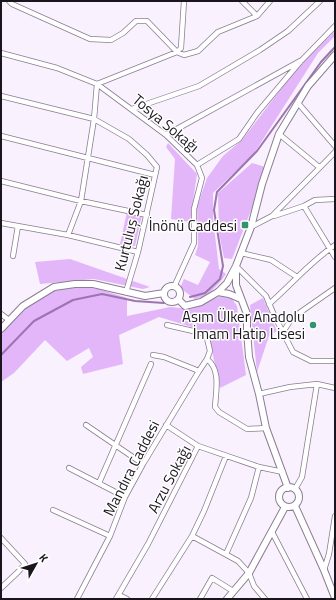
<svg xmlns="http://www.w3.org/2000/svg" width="336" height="600" viewBox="0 0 336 600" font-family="'Titillium Web',sans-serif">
	<rect width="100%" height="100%" fill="#f9f1fe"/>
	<path fill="#e2b6f9" d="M335 31V36L318 53 253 155 213 193V218L219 269 226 274 221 281 208 295 195 299 180 288 184 279 198 285 210 262 195 255 198 246 197 207 207 178 223 156 242 140 300 64Z
		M168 143 197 174 190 222 171 219 175 159 166 147Z
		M252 163 265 167 257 195 232 259 224 258 219 233 218 193Z
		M127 212 142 215 135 246 120 244Z
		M70 259 150 287 143 289 94 279 40 284 35 262Z
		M82 287 99 289 127 298V316L170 307 191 309 221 296 232 299 237 306 246 375 220 388 208 332 159 317 119 335 123 364 83 374 81 367 93 357 89 348 67 361 45 340 14 373 1 382V332L26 308 54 289Z
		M263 298 277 331 269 336 257 372 250 305Z"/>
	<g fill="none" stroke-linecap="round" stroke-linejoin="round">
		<path stroke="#9c74b0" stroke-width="2" d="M190 297 205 293 220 279 223 266 214 210 217 192 257 151 321 62 335 47
			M1 355 34 321 73 300 102 294 135 301 164 303"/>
		<g stroke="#8a7d91" stroke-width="6">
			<path id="minor" d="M9 1 12 4 90 39 111 40 123 33 136 21H147L177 52 184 55 198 51 218 32 257 16 270 1
				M242 1 257 16
				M1 53 57 68 97 84 166 135 197 165 202 178 194 209V243L174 287
				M1 96 94 119 129 139 147 155 157 167 138 252 126 292
				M298 103 335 146
				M132 109 199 86 260 50 288 31 320 1
				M279 134 319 167
				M166 135 302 60 335 26
				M1 136 155 175
				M197 165 239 139 257 113 300 62
				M1 181 81 201 147 215
				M304 206 335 257
				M274 216 304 206 315 200 335 199
				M1 223 68 235 138 252
				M251 227 272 216 335 152
				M68 235 81 201 94 119 97 84 177 52 181 48 184 1
				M241 253 271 260 297 277
				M13 256 18 226
				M236 266 266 296 274 315 293 352 311 361H335
				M269 304C291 285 310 262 335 245
				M1 314 9 320
				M167 325 206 334 210 351 207 359C221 370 216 390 215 407L219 412 247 429 266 428
				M283 332 292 318 335 288
				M153 355 164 357 199 371 207 359
				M259 394 290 387 317 384 335 388
				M86 425 143 464
				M166 425 198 446
				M69 468 125 497
				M99 483 151 364
				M295 489 302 477 317 384
				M53 510 110 536
				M272 532 307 599
				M192 536 238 561 249 573 254 586 265 599
				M1 538 25 564 18 572 1 588
				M226 554 251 498 259 467
				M324 570 329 554 335 516
				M119 595 127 599
				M77 599 110 536 125 497 143 464 199 371
				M116 599 148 544 198 446 259 467 283 472
				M152 599 192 536 204 511 226 456
				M200 599 212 578 233 591"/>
		</g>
		<g stroke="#8a7d91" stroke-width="8">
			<path id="tertiary" d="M236 267V285L247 314V330L249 357 259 394 266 428 288 488
				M164 294a8 8 0 1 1 16 0a8 8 0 1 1-16 0Z
				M218 292 229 294 241 299
				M178 299 185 306 201 302 218 292 227 283 236 266 251 227 262 184 279 134 308 86 335 55
				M1 329 23 306 54 287 75 284H93L145 296 164 293
				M279 497a10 10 0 1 1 20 0a10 10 0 1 1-20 0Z
				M295 506 324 570 335 598
				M227 599 249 573 285 507"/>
		</g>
		<use href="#minor" stroke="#fff" stroke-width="4.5"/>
		<use href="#tertiary" stroke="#fff" stroke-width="6"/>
	</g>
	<g fill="#31946e" stroke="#fff" stroke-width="1.5">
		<rect x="241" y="221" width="8" height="8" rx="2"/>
		<circle cx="313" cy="325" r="4"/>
	</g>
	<g text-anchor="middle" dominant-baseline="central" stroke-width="3" stroke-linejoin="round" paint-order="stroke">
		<g font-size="15" fill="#1b161d" stroke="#fff">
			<text transform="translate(166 123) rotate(40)">Tosya Sokağı</text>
			<text transform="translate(131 223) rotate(-76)">Kurtuluş Sokağı</text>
			<text transform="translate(131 468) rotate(-63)">Mandıra Caddesi</text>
			<text transform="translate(169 479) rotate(-62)">Arzu Sokağı</text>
		</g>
		<g font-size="15" fill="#1b161d" stroke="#fff" text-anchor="end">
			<text x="237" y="225">İnönü Caddesi</text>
			<text x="305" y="316">Asım Ülker Anadolu<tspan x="305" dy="17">İmam Hatip Lisesi</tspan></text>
		</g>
	</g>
	<rect width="336" height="600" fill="none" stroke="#1b161d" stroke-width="4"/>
	<g transform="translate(36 564) rotate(51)" stroke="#ffffff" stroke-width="3" paint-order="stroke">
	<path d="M0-3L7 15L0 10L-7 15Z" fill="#1b161d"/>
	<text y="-6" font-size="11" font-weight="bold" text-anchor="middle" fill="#1b161d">K</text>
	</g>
</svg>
